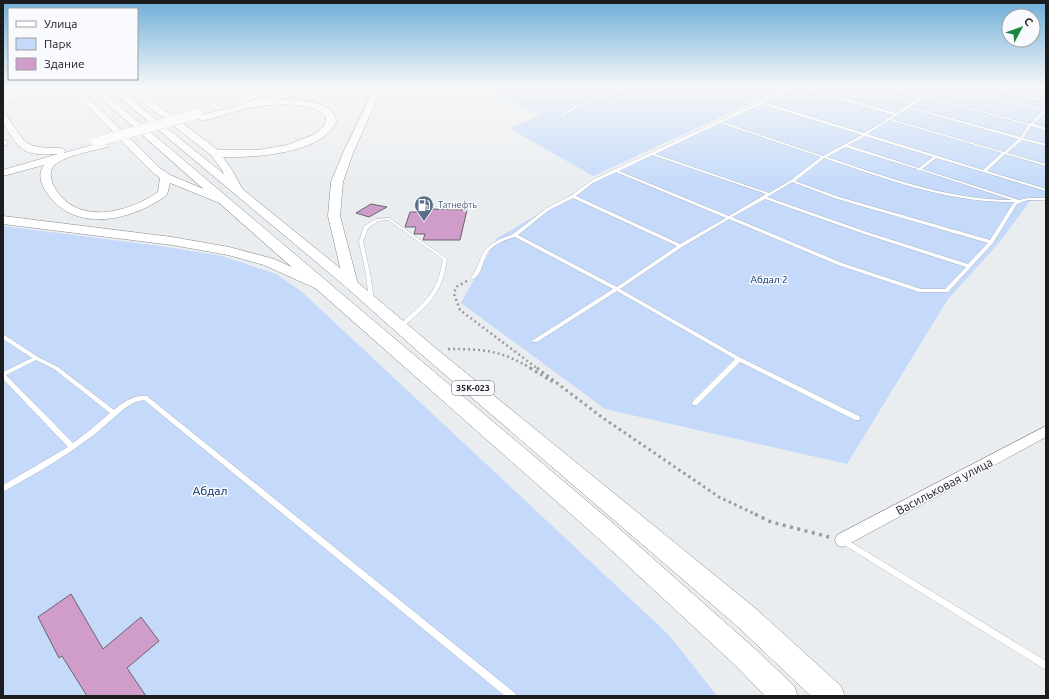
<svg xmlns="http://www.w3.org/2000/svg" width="1049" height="699" viewBox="0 0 1049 699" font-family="Ubuntu,sans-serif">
	<rect width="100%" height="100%" fill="#eaedf0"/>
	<path fill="#c5dafa" d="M478 86H788L593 176 509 128 542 115Z
		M795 86H1046V200L1030 201 998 244 948 299 847 464 605 409 461 303 497 238 594 182Z
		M3 226 161 246 222 256 276 274 301 291 669 635 717 696H3Z"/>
	<path fill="#d09cca" stroke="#696669" d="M371 204 387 207 369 217 356 213Z
		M428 209 467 210 460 240H423L425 234H414L416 227H405L410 212H427Z
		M71 594 103 649 141 617 159 641 127 668 146 696H87L62 656 59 658 38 617Z"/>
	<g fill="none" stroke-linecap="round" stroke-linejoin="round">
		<g stroke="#888a8d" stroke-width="0.5">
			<path id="lane" d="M615 86H619L623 87 624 90 616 94 577 107 563 116 560 115 575 106 621 90V89Z
				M794 86H801L896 113 922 96 886 86H890L924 95 939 86H942L927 96 1030 124 1043 111 948 86H952L1045 110 1046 109V112L1033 124 1046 128V130L1031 126 1023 138 1046 144V146L1022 140 1007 153 1046 164V166L1005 154 987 171 1046 189V191L936 158 922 169 1019 200 1028 198H1046V200H1028L1017 204 993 243 948 292H919L838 265 729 219 682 247 620 289 741 358 859 416 860 418 859 420H855L740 362 697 405H693L692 403 693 401 735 359 617 291 537 342H533L532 341 533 340 613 289 515 237C505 240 494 244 488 252 482 261 483 274 473 279L471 278 476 270 482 255 485 250 492 244 500 239 513 234 547 208 572 195 591 181 613 170 614 169H616ZM797 87 894 115 888 118H886V120L864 133 763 102ZM925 97 1028 125 1021 137 910 107ZM761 104 862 135 823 156 723 122ZM908 108 1019 139 1004 152 891 119ZM889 120 1002 153 983 170 867 134ZM720 123 821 157 791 180 769 193 655 154ZM865 136 933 157 919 168 848 145ZM845 147 917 169V171L920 170 1012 200C948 200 887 177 827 157ZM652 155 766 194 729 216 619 171ZM824 158C886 179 948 203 1014 202L990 240 839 197 795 181ZM616 172 726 218 680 244 576 196 593 183ZM792 182 837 199 988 243 968 264 867 232 767 197ZM573 198 677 246 617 287 518 235 549 210ZM765 199 864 234 966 267 945 289H921L842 263 732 217Z
				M983 86H987L1046 100V102Z
				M1028 86H1033L1046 89V91Z
				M389 218 447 259C446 267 444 276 441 283 434 302 416 315 402 328H398L397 327 398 326C411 313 429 301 436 284 440 276 441 268 443 259L388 220 378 221 368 228 363 242 370 273 374 301 373 302H369L366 273 359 242 364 226 376 219Z
				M3 334 38 357 58 367 114 410C123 402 135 394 147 396L515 693 516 696H505L144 400 135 402 125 408 95 434 70 452 45 468 3 492V485L68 447 3 379V372L32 358 3 339ZM36 360 54 369 110 413 90 430 73 443 6 375Z
				M844 538 1046 661V670L841 543 840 541 841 539Z"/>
		</g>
		<g stroke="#888a8d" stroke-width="1">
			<path id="street" d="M1046 426V437L847 545 842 547 837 545 835 540 837 535Z"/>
		</g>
		<g stroke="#888a8d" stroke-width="1">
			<path id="secondary" d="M40 86H64L76 89 77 86H85L83 92 85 95 160 168 170 175 230 200 232 202 230 204H222L170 183 167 195C132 221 72 235 45 190 40 182 38 173 44 165L3 176V170L58 154C35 154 25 157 12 137 6 128 3 125 3 114L6 115C27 144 22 148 60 148L64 149 65 151 64 153 103 142 107 143 108 145 107 147C93 151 61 156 53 167 49 173 51 182 55 188 77 226 128 213 158 192L160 178 152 172 76 94C44 85 31 94 3 102V96Z
				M119 86H129L140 92 152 86H162L146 96 218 150H258L287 145 313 135 325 125 326 117C312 100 270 104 250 108 234 111 218 117 202 121L197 118 199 116 243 104 239 103 238 101 239 99 254 91 259 86H268L260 95 245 103 309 86H322L321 88 276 100C292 99 337 99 336 122 323 154 252 158 223 157L232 170 243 190 241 192H233L231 190 222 170 211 155 138 98Z
				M375 86H383L353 153 343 182 340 216 358 284 356 287 351 288 346 287 344 284 328 216 331 182 343 153Z
				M3 139 8 142 7 145 3 146Z
				M3 216 172 237 229 247 274 259 327 283 329 286 327 289 322 290 317 289 264 265 228 255 172 245 3 224Z"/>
		</g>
		<g stroke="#888a8d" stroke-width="1">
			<path id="primary" d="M87 86H96L614 524 754 648 794 686 798 696H765L736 666 598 538Z
				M106 86H115L356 281 433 346 755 608 841 686 845 696H811L737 626 421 354 346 287Z"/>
		</g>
		<path stroke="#999b9e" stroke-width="2.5" stroke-dasharray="2 3" stroke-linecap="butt" d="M467 281 456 287 454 294 460 310 538 369
			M448 349C483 349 501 350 532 369"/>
		<path stroke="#999b9e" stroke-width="3" stroke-dasharray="2.5 3.5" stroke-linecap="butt" d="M530 368 553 382
			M537 368 603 418 719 497 757 515"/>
		<path stroke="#999b9e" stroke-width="3.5" stroke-dasharray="3 4.5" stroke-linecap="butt" d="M755 514 771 522 829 537"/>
		<use href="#lane" fill="#fff" fill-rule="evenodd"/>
		<use href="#street" fill="#fff" fill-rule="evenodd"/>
		<use href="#secondary" fill="#fff" fill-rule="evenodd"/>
		<use href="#primary" fill="#fff" fill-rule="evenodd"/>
		<g stroke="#888a8d" stroke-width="10" stroke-linecap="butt">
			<path id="secondary-bridge" d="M96 142 197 114"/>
		</g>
		<use href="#secondary-bridge" stroke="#fff" stroke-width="10"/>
	</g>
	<linearGradient id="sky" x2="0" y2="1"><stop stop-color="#6daed8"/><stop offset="0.47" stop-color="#f6f7f8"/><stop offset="1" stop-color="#f6f7f8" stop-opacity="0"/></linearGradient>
	<rect width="1049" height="184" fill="url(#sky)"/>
	<defs>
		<g id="fuel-pin" transform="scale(1)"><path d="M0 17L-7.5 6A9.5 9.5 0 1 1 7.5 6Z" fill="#5c6f8a" stroke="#f8fafd"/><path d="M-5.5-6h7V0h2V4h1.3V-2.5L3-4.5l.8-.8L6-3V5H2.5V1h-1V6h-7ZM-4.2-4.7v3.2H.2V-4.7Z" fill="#fff"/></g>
	</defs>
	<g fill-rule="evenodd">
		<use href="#fuel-pin" x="424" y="205"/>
	</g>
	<g text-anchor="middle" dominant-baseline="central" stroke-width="3" stroke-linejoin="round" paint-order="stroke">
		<g font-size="9" fill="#4e5e75" stroke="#f8fafd" text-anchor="start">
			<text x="438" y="205">Татнефть</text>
		</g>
		<rect fill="#f8fafd" stroke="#5d5f60" stroke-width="1" x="452" y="381" width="42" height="14" rx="3"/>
		<g font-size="9" font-weight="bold" fill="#1b1c1d">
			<text x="473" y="388">35К-023</text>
		</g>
		<g font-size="10" fill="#002a67" stroke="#f8fafd">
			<text x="769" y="279">Абдал 2</text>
		</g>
		<g font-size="12" fill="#1b1c1d" stroke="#f8fafd">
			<text transform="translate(944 486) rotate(-28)">Васильковая улица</text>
		</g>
		<g font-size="12" fill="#002a67" stroke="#f8fafd">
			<text x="210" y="490">Абдал</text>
		</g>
	</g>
	<rect width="1049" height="699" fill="none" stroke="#1b1c1d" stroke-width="8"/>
	<rect x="8" y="8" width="130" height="72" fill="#f8fafd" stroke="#a0a1a3"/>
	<rect x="16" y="21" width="20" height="6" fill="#ffffff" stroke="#a0a1a3"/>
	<text x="44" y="28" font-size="12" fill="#1b1c1d">Улица</text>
	<rect x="16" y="38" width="20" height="12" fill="#c5dafa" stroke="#a0a1a3"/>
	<text x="44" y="48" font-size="12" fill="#1b1c1d">Парк</text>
	<rect x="16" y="58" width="20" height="12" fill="#d09cca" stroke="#a0a1a3"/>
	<text x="44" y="68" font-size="12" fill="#1b1c1d">Здание</text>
	<g transform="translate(1021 28) rotate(49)"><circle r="19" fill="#f8fafd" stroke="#a0a1a3"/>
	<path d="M0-3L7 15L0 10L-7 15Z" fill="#1a873e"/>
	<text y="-6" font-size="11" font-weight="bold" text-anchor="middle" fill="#1b1c1d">С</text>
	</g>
</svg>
